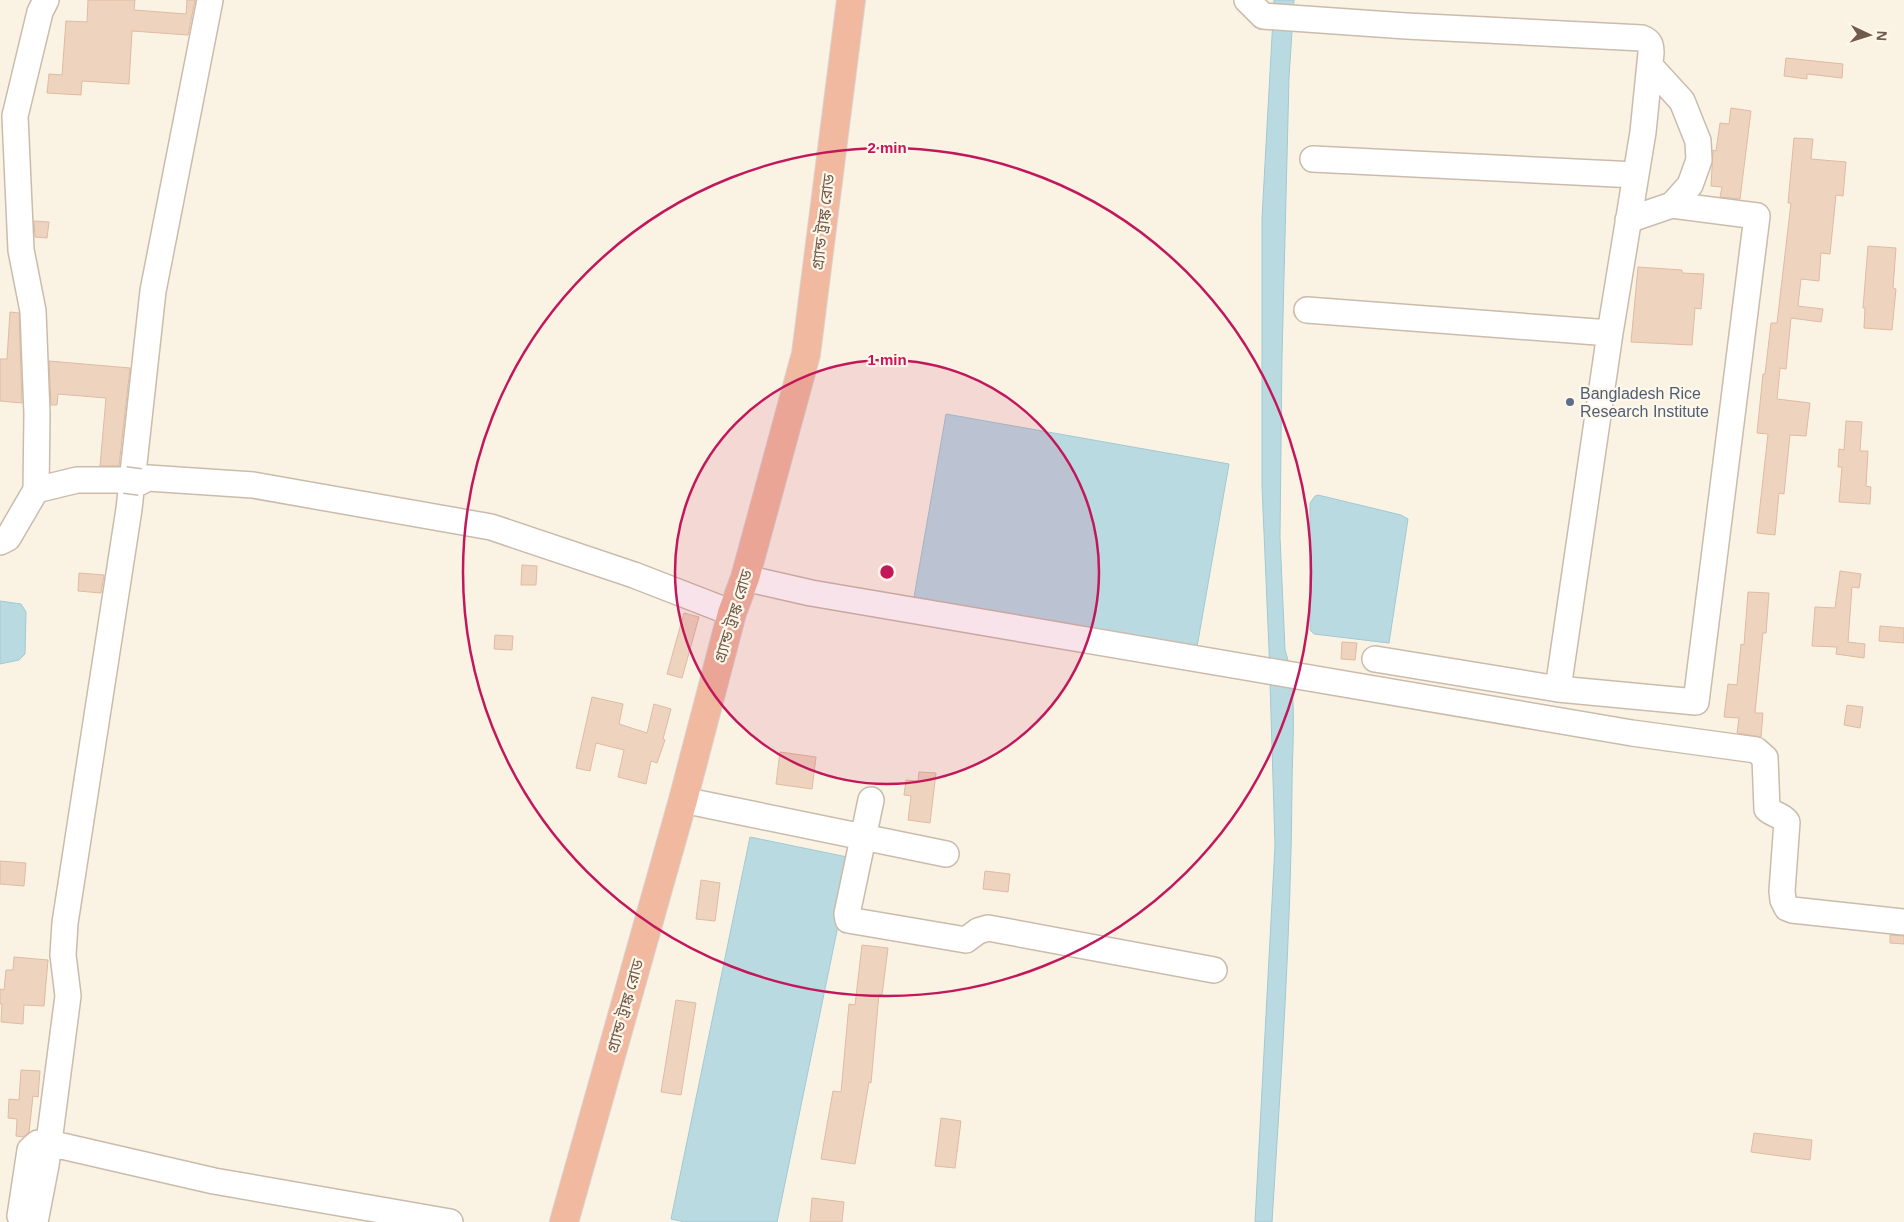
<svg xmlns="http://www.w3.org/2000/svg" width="1904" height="1222" viewBox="0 0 1904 1222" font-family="Helvetica,'Noto Sans Bengali',sans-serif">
	<rect width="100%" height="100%" fill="#faf3e4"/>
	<path fill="#badae2" stroke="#a1c9d3" d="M1274 0H1294L1289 78 1282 357 1280 537 1285 650C1298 689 1292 747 1292 788 1291 933 1281 1078 1272 1222H1255L1275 845 1269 649 1262 486V218Z
		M946 414 1229 464 1197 647 914 597Z
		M1318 495 1401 515 1408 519 1389 643 1314 634 1310 630V503L1315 496Z
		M0 601 21 604 26 612 25 654 19 660 0 664Z
		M750 837 852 858 777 1222H685L671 1219Z"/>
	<path fill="#eed4be" stroke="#dfbba0" d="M88 0H135L134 10 186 14 187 0H195L188 35 132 31 129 84 82 81 81 95 47 93 49 74 62 75 66 21 87 22Z
		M1786 58 1843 64 1842 78 1807 74V79L1784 76Z
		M1731 108 1751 111 1740 199 1720 197 1722 187 1711 186 1713 150 1716 151 1720 123 1729 124Z
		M1794 138 1813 139 1811 159 1846 162 1843 196 1836 195 1830 254 1821 253 1819 281 1801 279 1798 306 1823 309 1821 322 1791 318 1786 369 1780 368 1777 399 1810 403 1806 436 1790 435 1784 494 1779 493 1775 535 1757 533 1768 434 1757 433 1763 374H1765L1771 323H1777L1791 203H1788Z
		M34 221 49 222 47 238 35 237Z
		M1868 246 1896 248 1893 288 1896 289 1892 330 1864 328 1865 308H1863Z
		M1638 267 1682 270V273L1704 274 1701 309 1695 308 1692 345 1631 342Z
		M10 312 19 313 22 403 0 401V359H7Z
		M49 361 130 368 119 466H100L106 398 58 394 57 405H51Z
		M1846 421 1862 422 1860 451H1868L1866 486 1871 487 1870 504 1839 502 1842 467H1838L1839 449 1844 450Z
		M522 565 537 566 536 585H521Z
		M1840 571 1861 574 1859 588 1852 587 1848 642 1865 644 1864 658 1836 654 1837 647 1812 646 1815 607 1835 608Z
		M79 573 104 575 101 593 78 591Z
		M1748 592 1769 593 1766 633H1763L1755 713H1763L1761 737 1737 733 1739 718 1724 717 1728 684 1737 685 1741 644 1744 645Z
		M684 613 699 617 682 678 667 674Z
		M1880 626 1904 628V643L1879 641Z
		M495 635 513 636 512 650 494 649Z
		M1342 642 1357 643 1355 660 1341 659Z
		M592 697 623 704 619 724 647 733 654 704 671 709 663 739 665 740 657 763 651 761 646 784 618 777 624 750 596 743 590 771 576 768Z
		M1847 705 1863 707 1860 728 1844 725Z
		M780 752 816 757 812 789 776 784Z
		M919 772 936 773 930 823 908 820 911 796 904 795 906 780 918 781Z
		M0 861 26 863 24 886 0 884Z
		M985 871 1010 874 1008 892 983 889Z
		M701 880 720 883 715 921 696 919Z
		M1890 935 1904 936V944L1890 943Z
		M862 945 888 948 882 995 879 994 871 1083 869 1082 855 1164 821 1159 833 1091 841 1092 849 1004 855 1005Z
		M14 957 48 960 44 1006 24 1005 23 1024 1 1022 2 1004H0V989L4 990 6 970H13Z
		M676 1000 696 1003 681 1095 661 1092Z
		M21 1070 40 1071 38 1097 33 1096 29 1132 23 1137 16 1136 17 1119 8 1118 9 1099 19 1100Z
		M941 1118 961 1121 955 1168 935 1166Z
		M1754 1133 1812 1140 1810 1160 1751 1152Z
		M812 1198 844 1202 842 1222H810Z"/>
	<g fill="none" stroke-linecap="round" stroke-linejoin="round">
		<g stroke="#cbbbac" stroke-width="28">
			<path id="minor" d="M1247 0 1263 16 1406 26 1642 38C1650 41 1651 45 1651 53L1643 132 1610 333 1558 689 1375 659
				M1313 159 1636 175
				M1628 220 1672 205 1690 185 1699 160 1698 141 1682 101 1650 66
				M1307 310 1610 333
				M140 482 148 478 253 485 491 527 634 575 732 613
				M36 490 37 414 33 311 21 250 15 116 40 12 46 0
				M0 542 8 538 36 490 77 480H125
				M745 578 811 593 1632 733 1756 750 1765 758 1767 809C1773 815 1781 814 1787 822L1782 891 1783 900 1787 908 1792 910 1904 922
				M1558 689 1696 702 1757 216 1672 205
				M683 800 946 854
				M871 800 847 914 848 920 966 940 978 931 988 928 1214 970
				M20 1216 30 1150 38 1143H49L214 1181 450 1222
				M35 1222 46 1165 68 996 63 955 65 923 129 509 153 291 210 0"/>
		</g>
		<g stroke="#dad4d0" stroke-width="30">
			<path id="highway" d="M564 1222 683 800 732 613 745 578 806 354 851 0"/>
		</g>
		<use href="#minor" stroke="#fff" stroke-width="25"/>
		<use href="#highway" stroke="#f0b9a0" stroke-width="28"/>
		<g stroke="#cbbbac" stroke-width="28" stroke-linecap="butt">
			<path id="minor-bridge" d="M125 480 140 482"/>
		</g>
		<use href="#minor-bridge" stroke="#fff" stroke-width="25"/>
	</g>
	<circle cx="887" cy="572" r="212" fill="#c2185b" fill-opacity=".12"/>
	<g fill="none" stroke="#c2185b" stroke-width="2.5">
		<circle cx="887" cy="572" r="212"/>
		<circle cx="887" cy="572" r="424"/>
	</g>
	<circle fill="#5c6f8a" stroke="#fef7ea" stroke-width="2" cx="1570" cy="402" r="5"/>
	<g text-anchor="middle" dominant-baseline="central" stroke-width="4.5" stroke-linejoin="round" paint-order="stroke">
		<g font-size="16" fill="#715b4c" stroke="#fef7ea">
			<text transform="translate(823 222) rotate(-83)">গ্র্যান্ড ট্রাঙ্ক রোড</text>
			<text transform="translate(733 616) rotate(-73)">গ্র্যান্ড ট্রাঙ্ক রোড</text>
			<text transform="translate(625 1006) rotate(-74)">গ্র্যান্ড ট্রাঙ্ক রোড</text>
		</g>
		<g font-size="16" fill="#4e5e75" stroke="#fef7ea" text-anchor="start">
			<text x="1580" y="393">Bangladesh Rice<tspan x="1580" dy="18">Research Institute</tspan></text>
		</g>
	</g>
	<circle cx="887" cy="572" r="8" fill="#c2185b" stroke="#fef7ea" stroke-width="2.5"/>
	<g font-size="15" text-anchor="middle" font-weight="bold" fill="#c2185b" stroke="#fef7ea" stroke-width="4.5" stroke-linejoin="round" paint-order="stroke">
		<text x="887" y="153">2 min</text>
		<text x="887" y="365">1 min</text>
	</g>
	<g transform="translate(1869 35) rotate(94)" stroke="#fef7ea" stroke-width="4" paint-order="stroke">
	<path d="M0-4L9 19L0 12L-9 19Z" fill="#715b4c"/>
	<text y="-8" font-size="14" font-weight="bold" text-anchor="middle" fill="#715b4c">N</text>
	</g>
</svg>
